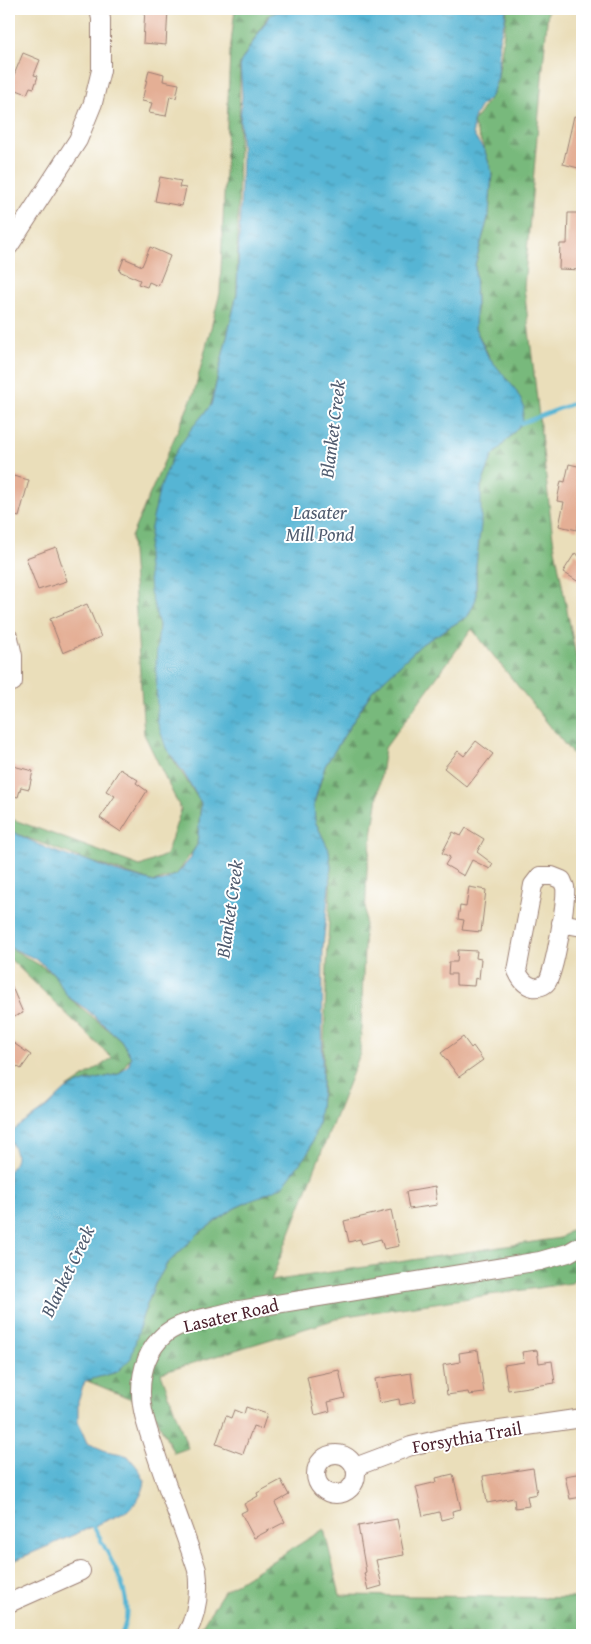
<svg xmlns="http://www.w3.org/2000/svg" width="591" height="1644" viewBox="0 0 591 1644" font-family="'Gentium Book Plus',serif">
	<defs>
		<pattern id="forest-firs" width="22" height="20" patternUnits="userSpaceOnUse" patternTransform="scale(1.25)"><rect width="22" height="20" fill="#78b97b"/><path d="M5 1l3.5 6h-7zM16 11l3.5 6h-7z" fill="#649665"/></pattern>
		<pattern id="water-ripples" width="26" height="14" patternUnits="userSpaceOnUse" patternTransform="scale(1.25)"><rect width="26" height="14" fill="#56b5d4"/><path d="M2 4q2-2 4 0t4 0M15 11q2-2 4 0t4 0" fill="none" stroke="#4993ac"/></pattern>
	</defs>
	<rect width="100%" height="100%" fill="#fff"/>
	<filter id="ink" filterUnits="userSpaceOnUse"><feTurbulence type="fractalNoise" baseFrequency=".02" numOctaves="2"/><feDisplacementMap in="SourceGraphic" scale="10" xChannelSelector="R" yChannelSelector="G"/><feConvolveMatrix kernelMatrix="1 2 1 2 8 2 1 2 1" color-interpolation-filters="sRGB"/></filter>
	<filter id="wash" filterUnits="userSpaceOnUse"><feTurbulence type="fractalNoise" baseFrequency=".0096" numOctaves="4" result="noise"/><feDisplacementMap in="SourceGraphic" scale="20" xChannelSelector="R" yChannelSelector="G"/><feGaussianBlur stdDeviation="1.12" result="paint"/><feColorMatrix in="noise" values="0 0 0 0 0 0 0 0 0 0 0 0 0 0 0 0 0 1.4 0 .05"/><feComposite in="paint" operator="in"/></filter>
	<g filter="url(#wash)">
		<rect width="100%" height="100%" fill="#eadeba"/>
		<path fill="url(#forest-firs)" stroke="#616c53" d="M235 9H284L269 15 240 63 237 294 159 625 166 748 201 803 197 845 177 874 154 882 83 859 9 831V818L140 866 166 855 181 810 144 734 131 537 194 393 220 293 230 52Z
			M507 9H548L524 287 553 538 582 687V766L472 629 385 748 367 870 360 1054 271 1281 560 1238 582 1222V1270L572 1283 346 1316 161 1373 188 1448 174 1453 151 1407 85 1380 117 1372 143 1315 155 1284 167 1264 199 1233 235 1208 283 1186 318 1124 322 1089 331 867 329 850 315 821 314 804 325 766 372 691 422 644 468 616 476 599V565L481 487 492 457 522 423 475 328 476 306 475 265 489 214 492 173 485 151 473 123 491 96 498 77Z
			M9 947 53 973 68 997 121 1040 131 1057 119 1074 84 1082 66 1089 112 1058 9 958Z
			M324 1529 340 1595 582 1598V1635H196L224 1591Z"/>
		<path fill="url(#water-ripples)" stroke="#506a80" d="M284 9H506L505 19 499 40 498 77 491 96 480 107 475 116 473 123V133L476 139 485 151 492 173 489 214 475 265 476 306 475 328 488 356 515 389 524 406 522 423 492 457 481 487V525L476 565V599L468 616 422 644 372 691 325 766 314 803 315 821 329 850 331 867 323 947 322 1089 318 1124 309 1151 283 1186 235 1208 199 1233 167 1264 155 1284 143 1315 131 1358 117 1372 85 1381 78 1401V1422L87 1443 106 1451 122 1454 128 1456 137 1467 145 1481C143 1495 136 1505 124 1513L9 1563V1171C19 1158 17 1155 10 1140L14 1130 47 1107 66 1089 84 1082 119 1074 129 1064 131 1057 121 1040 86 1009 68 997 53 973 36 959 9 947V830L46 848 73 858 83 859 115 871 154 882 163 881 177 874 191 858 192 853 197 845 201 803 183 772 166 748 157 721 156 661 159 625 150 591 147 557 151 527 159 491 172 458 191 429 211 405 237 294 242 158 240 120 242 96 240 63 270 15Z"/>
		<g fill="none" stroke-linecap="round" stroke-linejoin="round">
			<path stroke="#56b5d4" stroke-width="4" d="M517 423H522L582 400
				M90 1522C97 1531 101 1541 106 1550 120 1576 135 1606 121 1635"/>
		</g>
		<g id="blocks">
			<path fill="#e4af95" d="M145 9H168L166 45 143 43Z
				M23 53 40 60 34 75 38 76 34 88 30 87 27 94 9 87Z
				M149 70 164 74 163 81 179 84 176 98 170 96 166 116 149 113 152 103 142 101Z
				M574 116 582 118V169L563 164Z
				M160 177 181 181 179 187 186 188 182 206 155 201Z
				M568 213H582V270L559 269 560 244H567Z
				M150 247 170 256 158 286 149 282 147 287 138 284 140 280 119 271 124 258 142 266Z
				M569 464 582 467V504L577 530 559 526 564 502 557 501 561 481 565 482Z
				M9 475 29 480 19 517 9 514Z
				M56 547 67 581 38 590 26 558Z
				M575 553 582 558V584L563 572Z
				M87 604 101 637 63 653 50 619Z
				M476 741 493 754 467 787 444 768 458 751 464 756Z
				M9 765 33 771 29 789 21 787 18 797 9 795Z
				M120 769 138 780 136 783 147 791 121 832 100 818 115 796 106 791Z
				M466 828 484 839 477 852 493 864 490 869 472 860 464 876 445 865 450 857 442 853 453 832 461 836Z
				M469 887 486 890 481 932 462 930 464 920 458 919 460 906 466 907Z
				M458 950 477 951 476 958 481 959 479 979 475 978 474 986 456 985V974H448L449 962H457Z
				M9 980 23 1013 9 1019Z
				M463 1037 471 1048 473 1046 483 1060 459 1077 441 1053Z
				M9 1040 31 1055 21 1069 9 1061Z
				M435 1187 437 1205 409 1209 406 1192Z
				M391 1210 399 1246 384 1249 381 1239 362 1244 360 1239 349 1242 344 1221Z
				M478 1350 484 1393 469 1395 468 1392 447 1395 443 1365 460 1362 459 1353Z
				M537 1350 539 1363 552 1361 555 1383 508 1390 504 1365 524 1362 522 1352Z
				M339 1370 345 1398 328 1402 330 1411 315 1415 307 1377Z
				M411 1373 415 1402 400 1405 399 1399 379 1403 375 1379Z
				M246 1407 267 1414 262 1429 253 1426 243 1454 216 1444 226 1416 231 1418 234 1410 244 1414Z
				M533 1468 537 1494 527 1496 529 1506 515 1508 514 1498 487 1503 483 1476Z
				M582 1473V1497L570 1499 565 1476Z
				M453 1474 461 1509 452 1511 453 1517 441 1520 439 1512 423 1516 416 1487 437 1482 436 1478Z
				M281 1480 289 1495 275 1503 285 1522 254 1538 241 1513 247 1510 244 1504 258 1496 257 1493Z
				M397 1519 404 1555 376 1560 382 1586 368 1590 364 1573 366 1572 358 1526Z"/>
		</g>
	</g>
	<g filter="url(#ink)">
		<use href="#blocks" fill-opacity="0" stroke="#9a7e72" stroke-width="1"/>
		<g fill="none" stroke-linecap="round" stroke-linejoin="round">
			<g stroke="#9a7e72" stroke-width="20">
				<path id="minor" d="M9 246 78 140 93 103 101 70V19L99 9
					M9 638 13 656V682
					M540 876H552L562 880C563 882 564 885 565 887 567 899 554 975 547 982 544 986 537 988 533 987 524 985 520 978 517 971L533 885Z
					M561 923 582 927
					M316 1474a20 20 0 1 1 40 0a20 20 0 1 1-40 0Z
					M355 1467 411 1446 445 1438 582 1418
					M9 1603 81 1571
					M186 1635C197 1615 200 1593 197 1570 184 1530 168 1491 155 1451 149 1433 141 1412 141 1392 141 1370 148 1349 165 1334 183 1320 212 1317 233 1311L540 1261 568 1253 582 1245"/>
			</g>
			<use href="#minor" stroke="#fff" stroke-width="18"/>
		</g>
	</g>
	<g text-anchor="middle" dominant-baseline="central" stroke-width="4" stroke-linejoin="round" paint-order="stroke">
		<g font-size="18" fill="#4a1f2b" stroke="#fff">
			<text transform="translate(231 1315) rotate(-13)">Lasater Road</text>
			<text transform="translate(467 1437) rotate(-10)">Forsythia Trail</text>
		</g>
		<g font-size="19" font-style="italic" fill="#4f5b6f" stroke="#fff">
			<text transform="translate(332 429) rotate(-83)">Blanket Creek</text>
			<text x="320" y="512">Lasater<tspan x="320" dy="22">Mill Pond</tspan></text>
			<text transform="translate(229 909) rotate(-82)">Blanket Creek</text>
			<text transform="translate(67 1271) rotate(-64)">Blanket Creek</text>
		</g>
	</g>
	<rect width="591" height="1644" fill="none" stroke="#fff" stroke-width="30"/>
</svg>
